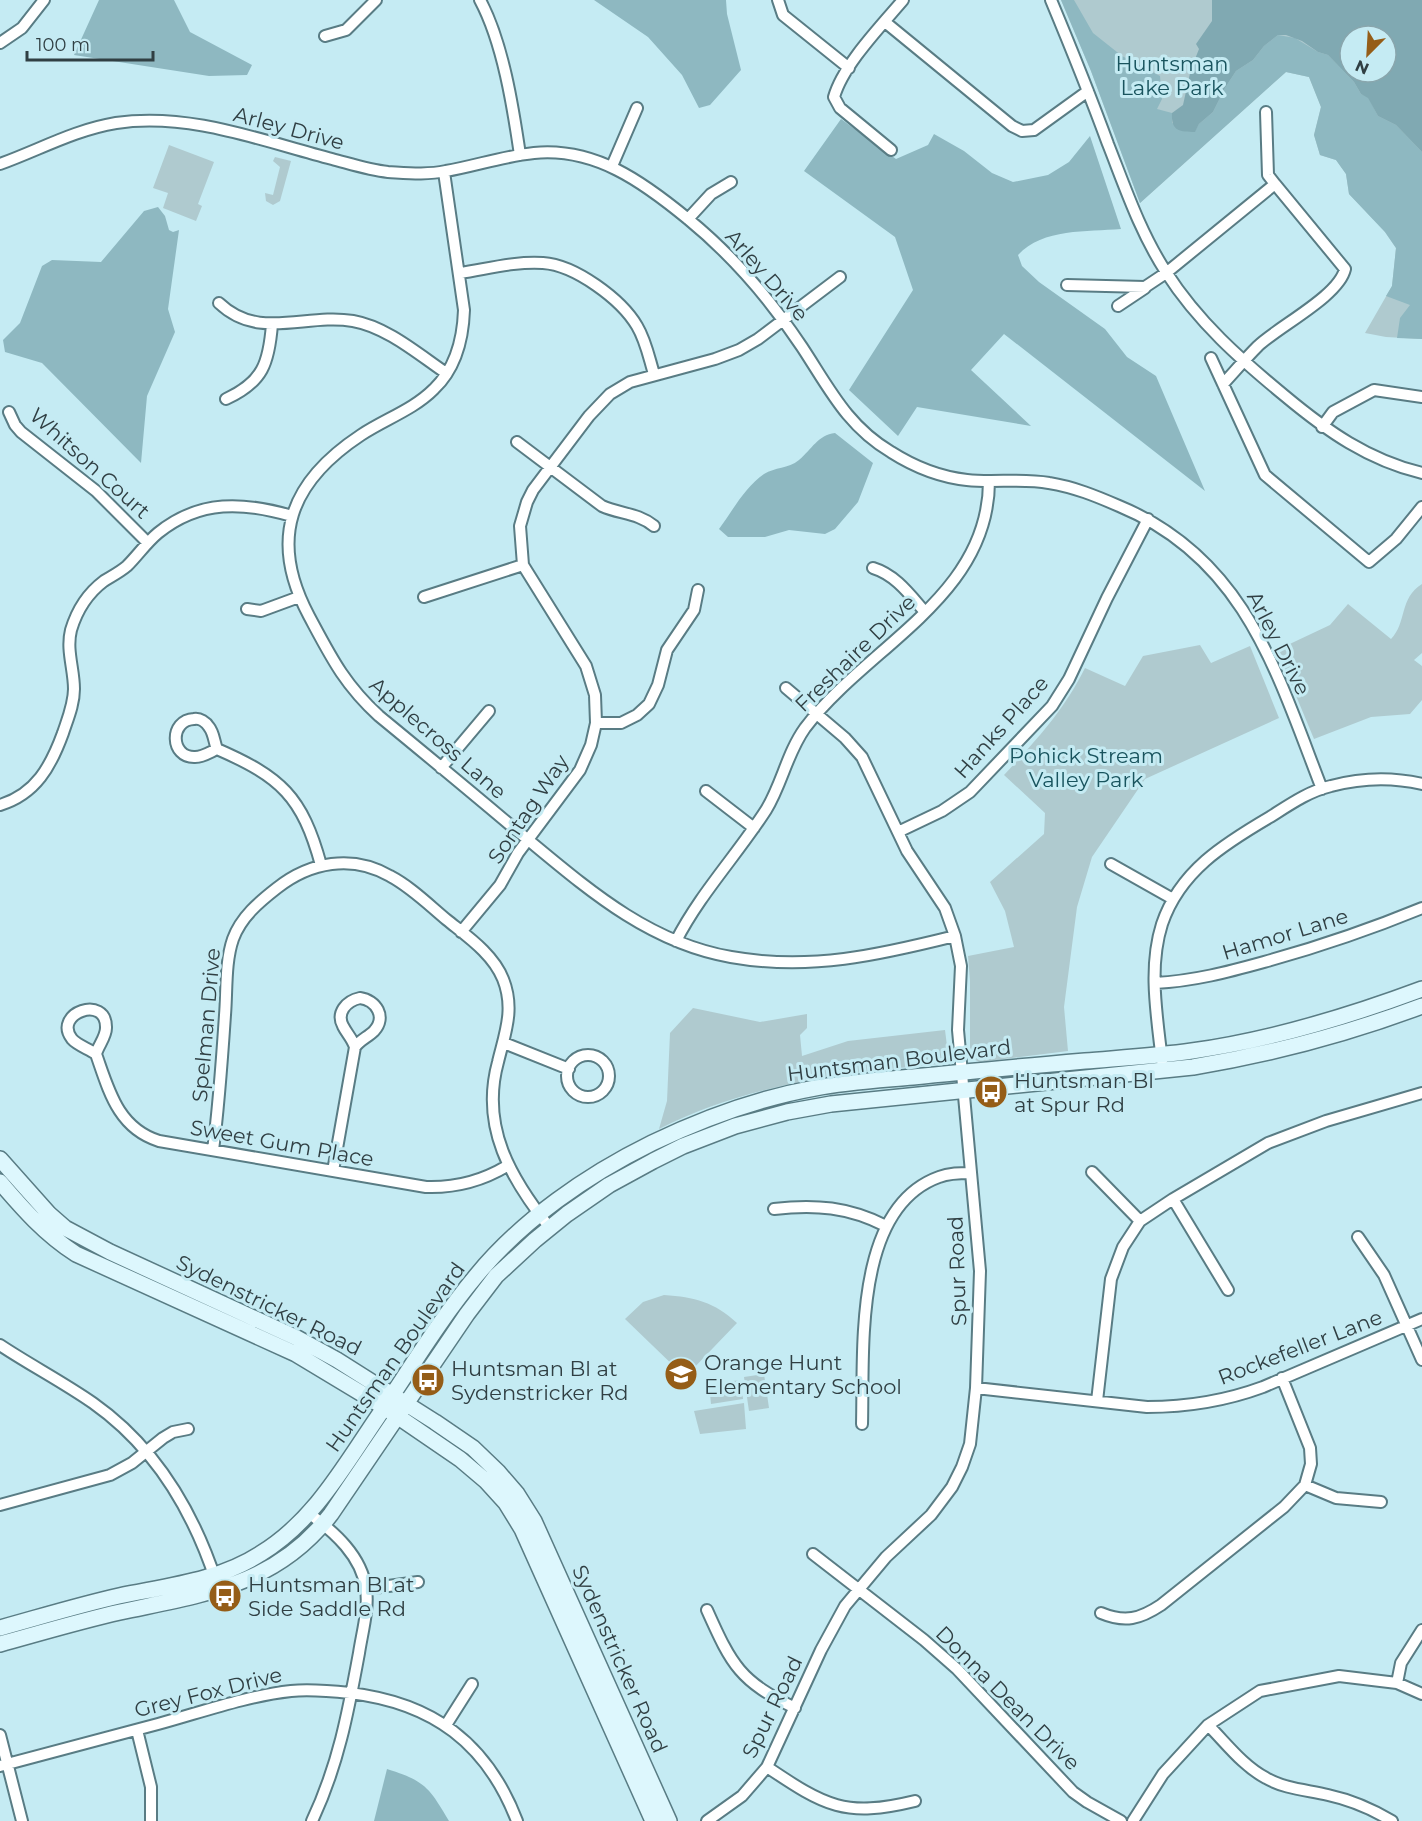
<svg xmlns="http://www.w3.org/2000/svg" width="1422" height="1821" viewBox="0 0 1422 1821" font-family="Montserrat,sans-serif">
	<rect width="100%" height="100%" fill="#c5ebf3"/>
	<path fill="#afcacf" fill-rule="evenodd" d="M1061 0H1422V339L1386 337 1365 333 1392 286 1396 248 1385 232 1349 194 1346 174 1336 160 1320 155 1314 135 1321 107 1309 77 1286 72 1140 203 1091 71ZM1350 36H1386V72H1350Z
		M169 145 214 162 198 204 202 206 196 221 163 208 168 193 153 188Z
		M275 157 291 161 280 201 273 205 266 201 265 193 273 195 280 167 273 161Z
		M1422 584V653L1414 660 1422 666V700L1410 714 1371 717 1314 739 1277 650 1330 625 1348 604 1391 639C1407 623 1399 598 1422 584Z
		M1200 645 1211 663 1250 646 1279 718 1145 779 1092 857 1077 907 1064 1007 1068 1051 980 1062 973 1059 970 1053V981L968 956 1014 947 1005 911 990 882 1044 834 1045 813 1004 775C1037 739 1063 712 1085 668L1125 686 1143 656Z
		M693 1008 760 1022 807 1014V1028L800 1035 802 1056 848 1041 945 1030 948 1054 946 1060 939 1064C843 1073 747 1084 659 1129L667 1101 670 1033Z
		M664 1295C695 1297 714 1302 737 1323L690 1372H680L625 1319 643 1302Z
		M764 1374 769 1408 749 1411 744 1377Z
		M741 1380 743 1399 711 1404 709 1384Z
		M744 1403 746 1429 700 1434 694 1411Z"/>
	<path fill="#8eb8c1" d="M99 0H174L190 32 252 65 247 75 209 76 74 55Z
		M594 0H726L727 14 741 70 710 105 699 108 682 75 648 37Z
		M1061 0H1074L1093 33 1122 56 1160 76 1162 99 1157 109 1172 113V123L1195 131 1199 124 1213 112 1225 88 1236 71 1253 60 1264 46 1278 35 1295 38 1318 52 1328 55 1354 82 1361 94 1368 97 1378 116 1396 125 1422 152V339L1397 338 1400 318 1410 305 1386 296 1392 286 1396 248 1385 232 1349 194 1346 174 1336 160 1320 155 1314 135 1321 107 1309 77 1286 72 1140 203 1091 71Z
		M841 119 896 159 928 145 934 134 964 151 992 173 1013 182 1048 175 1069 162 1090 136 1121 229C1087 232 1043 228 1018 255L1022 266 1039 282 1105 329 1127 357 1156 376 1205 491 1004 334 971 370 1031 426 917 407 898 436 849 390 913 290 895 237 804 171Z
		M158 207 165 216 169 230 173 232 179 230 168 309 175 332 147 396 141 463 42 363 5 352 3 340 20 323 42 266 52 260 101 262 144 211Z
		M835 433 873 463 858 502 835 529 825 534 789 530 765 537H728L719 529C733 510 745 487 764 474 775 467 788 469 799 460 812 449 818 435 835 433Z
		M387 1769C425 1781 429 1787 449 1821H374Z"/>
	<path fill="#80a9b2" fill-rule="evenodd" d="M1212 0H1422V152L1396 125 1378 116 1368 98 1361 94 1354 82 1328 55 1318 52 1302 41 1286 35H1278L1264 46 1253 60 1236 71 1225 88 1213 112 1199 124 1195 132C1179 132 1171 131 1172 113L1183 105 1191 69 1199 49 1196 44 1212 21ZM1350 36H1386V72H1350Z"/>
	<g fill="none" stroke-linecap="round" stroke-linejoin="round">
		<g stroke="#597c84" stroke-width="14">
			<path id="street" d="M480 0C503 43 513 107 520 155
				M778 0 783 15 849 68
				M1051 0C1071 48 1090 95 1108 144 1125 187 1140 232 1166 272 1198 322 1240 359 1285 396 1327 431 1368 460 1422 473
				M885 22 1012 126 1022 131 1034 130 1088 91
				M325 36 346 30 376 0
				M0 43 22 28 44 0
				M891 150 840 108 834 97C843 65 881 26 903 0
				M0 164C39 150 74 130 116 123 190 112 262 141 332 159 351 164 369 170 388 172 407 173 427 175 446 171 475 166 504 156 534 153 595 147 643 182 688 219 732 255 770 299 802 347 829 388 847 426 891 452 913 466 940 477 967 480 994 483 1022 478 1049 483 1074 487 1096 496 1119 506 1245 558 1277 673 1322 789
				M612 166 637 108
				M444 172 464 310C463 339 455 369 434 389 413 410 385 419 361 435 290 482 268 539 309 616 331 657 344 684 379 716 424 753 470 791 515 829 581 883 644 942 731 957 810 971 879 955 955 936
				M688 219 711 194 731 182
				M460 273C487 269 516 261 543 263 575 265 621 299 637 326 646 341 649 358 654 374
				M1067 285 1145 287 1166 273 1275 184 1268 175 1266 112
				M219 303C259 341 305 313 353 321 387 327 418 354 446 373
				M1118 306 1145 288
				M1211 358 1265 475 1369 562 1396 539 1422 507
				M1223 384C1235 371 1246 358 1258 346 1279 326 1339 296 1345 269L1275 184
				M226 399C263 382 269 363 272 324
				M9 412 15 425 21 432 96 491 147 542
				M1322 427 1333 412 1374 390 1422 397
				M517 442 602 506C620 514 638 513 654 526
				M873 568C896 575 910 595 925 612
				M424 597 523 565
				M247 609 261 611 299 597
				M596 723H621L637 715 649 704 658 685 667 650 694 610 698 590
				M217 749C210 752 203 757 195 757 170 758 169 720 194 719 200 718 206 722 209 727 214 733 214 742 217 749 281 777 302 796 321 865
				M441 768 489 711
				M706 791 754 828
				M0 805C36 794 51 766 63 733 68 718 74 704 74 689 74 669 66 650 71 630 77 610 88 593 104 581 112 576 120 572 127 566 138 555 146 543 158 533 200 499 244 502 292 516
				M898 832 942 811 970 792 1052 706 1069 679 1107 598 1148 519
				M1111 864 1173 899
				M461 932 500 885 518 853 580 770 591 745 596 723 595 695 586 666 523 565 520 526 527 502 533 490 589 416 610 394 630 382 715 359 739 350 758 339 840 277
				M676 941C700 894 737 855 766 810 782 784 787 753 805 728 867 646 989 597 989 481
				M1155 983C1194 981 1228 972 1264 962 1318 947 1371 929 1422 908
				M360 998C376 1000 387 1017 374 1031 368 1037 360 1040 355 1047 352 1038 347 1034 343 1026 336 1013 346 1001 360 998Z
				M504 1043 569 1069
				M96 1054C89 1049 77 1045 72 1039 52 1013 107 994 106 1028 106 1037 98 1046 96 1054 109 1091 118 1128 159 1141L426 1187C456 1188 482 1181 507 1166
				M567 1076a21 21 0 1 1 42 0a21 21 0 1 1-42 0Z
				M1162 1061C1157 1016 1148 968 1162 924 1180 871 1224 844 1270 817 1289 805 1309 791 1331 786 1361 778 1392 777 1422 784
				M213 1150C219 1105 222 1060 225 1015 227 991 225 962 233 939 241 917 259 902 277 888 310 862 352 854 390 876 411 887 429 905 447 920 468 937 493 954 503 979 515 1009 505 1033 498 1062 480 1127 511 1179 550 1228
				M333 1171 355 1047
				M1092 1172 1140 1221
				M1173 1199 1228 1290
				M774 1209C815 1204 849 1207 886 1226
				M1358 1237 1384 1275 1422 1360
				M0 1345C30 1365 63 1382 93 1403 154 1446 193 1511 216 1581
				M976 1388 1147 1407C1187 1407 1225 1401 1263 1387L1422 1319
				M1097 1401 1111 1279 1123 1247 1140 1221 1173 1199 1268 1143 1326 1121 1422 1093
				M862 1424C864 1350 853 1208 939 1177 949 1173 960 1173 971 1173
				M1305 1485 1336 1498 1381 1502
				M0 1505 110 1475 132 1463 163 1438 173 1432 188 1429
				M310 1514C334 1532 362 1556 366 1589 369 1609 362 1633 359 1653 348 1713 338 1766 312 1821
				M813 1554 924 1640 957 1669 1073 1792 1087 1802 1121 1821
				M366 1589 418 1582
				M707 1610C732 1666 740 1681 795 1708
				M1101 1613C1125 1623 1140 1619 1161 1605L1284 1507 1305 1485 1311 1464 1310 1448 1282 1378
				M1397 1683 1401 1663 1422 1630
				M446 1725 472 1684
				M1208 1725C1226 1743 1243 1766 1266 1778 1285 1789 1307 1790 1328 1795 1351 1800 1372 1809 1392 1821
				M137 1730 151 1787V1821
				M0 1735 22 1821
				M0 1766C53 1752 106 1738 158 1724 202 1712 246 1696 291 1691 311 1689 331 1691 350 1693 433 1703 487 1743 517 1821
				M767 1767C825 1806 845 1818 915 1801
				M707 1821 742 1796 767 1767 821 1650 845 1606 886 1557 931 1515 952 1487 962 1467 970 1444 976 1388 980 1271 958 1030 961 966 955 936 945 908 907 851 862 757 845 738 786 688
				M1133 1821 1163 1774 1208 1725 1260 1691 1339 1676 1397 1683 1422 1694"/>
		</g>
		<g stroke="#597c84" stroke-width="18">
			<path id="secondary" d="M0 1159 49 1214 65 1228 110 1252 297 1338 337 1360 435 1422 473 1448 498 1472 517 1494 534 1521 669 1821
				M0 1182C23 1209 45 1234 76 1254L296 1354 384 1407 460 1459 486 1481 506 1503 522 1529 653 1821
				M0 1628C40 1617 79 1605 119 1596 167 1586 218 1581 260 1554 313 1522 343 1468 377 1418 409 1371 439 1320 476 1276 522 1220 587 1175 652 1143 704 1118 759 1098 815 1088 847 1082 881 1080 913 1077 971 1071 1028 1066 1085 1061 1121 1058 1157 1056 1192 1051 1271 1040 1347 1017 1422 989
				M0 1644C40 1633 80 1621 120 1612 203 1594 276 1586 331 1514L467 1314 496 1276 535 1240 567 1214 609 1185 653 1161 683 1146 735 1126 787 1112 831 1104 1193 1067C1272 1054 1347 1034 1422 1006"/>
		</g>
		<use href="#street" stroke="#fff" stroke-width="10"/>
		<use href="#secondary" stroke="#ddf7fd" stroke-width="15"/>
	</g>
	<defs>
		<g id="bus-disc" transform="scale(1.725)"><circle r="9.5" fill="#955d17" stroke="#c5ebf3"/><path d="M-5-6H5V4H4V6H2V4H-2V6H-4V4H-5ZM-3.5-4V0h7V-4ZM-3.5 1.2v1.5H-2V1.2ZM2 1.2v1.5H3.5V1.2Z" fill="#fff"/></g>
		<g id="school-disc" transform="scale(1.725)"><circle r="9.5" fill="#955d17" stroke="#c5ebf3"/><path d="M0-5L7-2L0 1L-7-2ZM-4 1L0 2.5L4 1V4Q0 6-4 4Z" fill="#fff"/></g>
	</defs>
	<g fill-rule="evenodd">
		<use href="#bus-disc" x="991" y="1092"/>
		<use href="#school-disc" x="681" y="1374"/>
		<use href="#bus-disc" x="428" y="1380"/>
		<use href="#bus-disc" x="225" y="1596"/>
	</g>
	<g text-anchor="middle" dominant-baseline="central" stroke-width="6" stroke-linejoin="round" paint-order="stroke">
		<g font-size="21" fill="#19545e" stroke="#c5ebf3">
			<text x="1172" y="63">Huntsman<tspan x="1172" dy="24">Lake Park</tspan></text>
			<text x="1086" y="755">Pohick Stream<tspan x="1086" dy="24">Valley Park</tspan></text>
		</g>
		<g font-size="21" fill="#303f43" stroke="#c5ebf3">
			<text transform="translate(289 128) rotate(15)">Arley Drive</text>
			<text transform="translate(767 275) rotate(49)">Arley Drive</text>
			<text transform="translate(90 463) rotate(42)">Whitson Court</text>
			<text transform="translate(1279 643) rotate(63)">Arley Drive</text>
			<text transform="translate(855 653) rotate(-44)">Freshaire Drive</text>
			<text transform="translate(1001 727) rotate(-48)">Hanks Place</text>
			<text transform="translate(438 738) rotate(41)">Applecross Lane</text>
			<text transform="translate(528 809) rotate(-56)">Sontag Way</text>
			<text transform="translate(1285 934) rotate(-17)">Hamor Lane</text>
			<text transform="translate(206 1025) rotate(-85)">Spelman Drive</text>
			<text transform="translate(899 1060) rotate(-7)">Huntsman Boulevard</text>
			<text transform="translate(282 1143) rotate(10)">Sweet Gum Place</text>
			<text transform="translate(957 1271) rotate(-92)">Spur Road</text>
			<text transform="translate(269 1305) rotate(26)">Sydenstricker Road</text>
			<text transform="translate(1300 1347) rotate(-21)">Rockefeller Lane</text>
			<text transform="translate(395 1357) rotate(-55)">Huntsman Boulevard</text>
			<text transform="translate(620 1659) rotate(66)">Sydenstricker Road</text>
			<text transform="translate(208 1692) rotate(-14)">Grey Fox Drive</text>
			<text transform="translate(1008 1698) rotate(45)">Donna Dean Drive</text>
			<text transform="translate(772 1707) rotate(-64)">Spur Road</text>
		</g>
		<g font-size="21" fill="#303f43" stroke="#c5ebf3" text-anchor="start">
			<text x="1014" y="1080">Huntsman Bl<tspan x="1014" dy="24">at Spur Rd</tspan></text>
			<text x="704" y="1362">Orange Hunt<tspan x="704" dy="24">Elementary School</tspan></text>
			<text x="451" y="1368">Huntsman Bl at<tspan x="451" dy="24">Sydenstricker Rd</tspan></text>
			<text x="248" y="1584">Huntsman Bl at<tspan x="248" dy="24">Side Saddle Rd</tspan></text>
		</g>
	</g>
	<g transform="translate(1368 54) rotate(204)"><circle r="28" fill="#c5ebf3" stroke="#89a6ad" stroke-width="1.5"/>
	<path d="M0-4.5L10 22L0 15L-10 22Z" fill="#955d17"/>
	<text y="-9" font-size="16" font-weight="bold" text-anchor="middle" fill="#303f43">N</text>
	</g>
	<path d="M27 51v9h126v-9" fill="none" stroke="#303f43" stroke-width="3"/>
	<text x="36" y="51" font-size="18" fill="#303f43" stroke="#c5ebf3" stroke-width="4.5" paint-order="stroke">100 m</text>
</svg>
